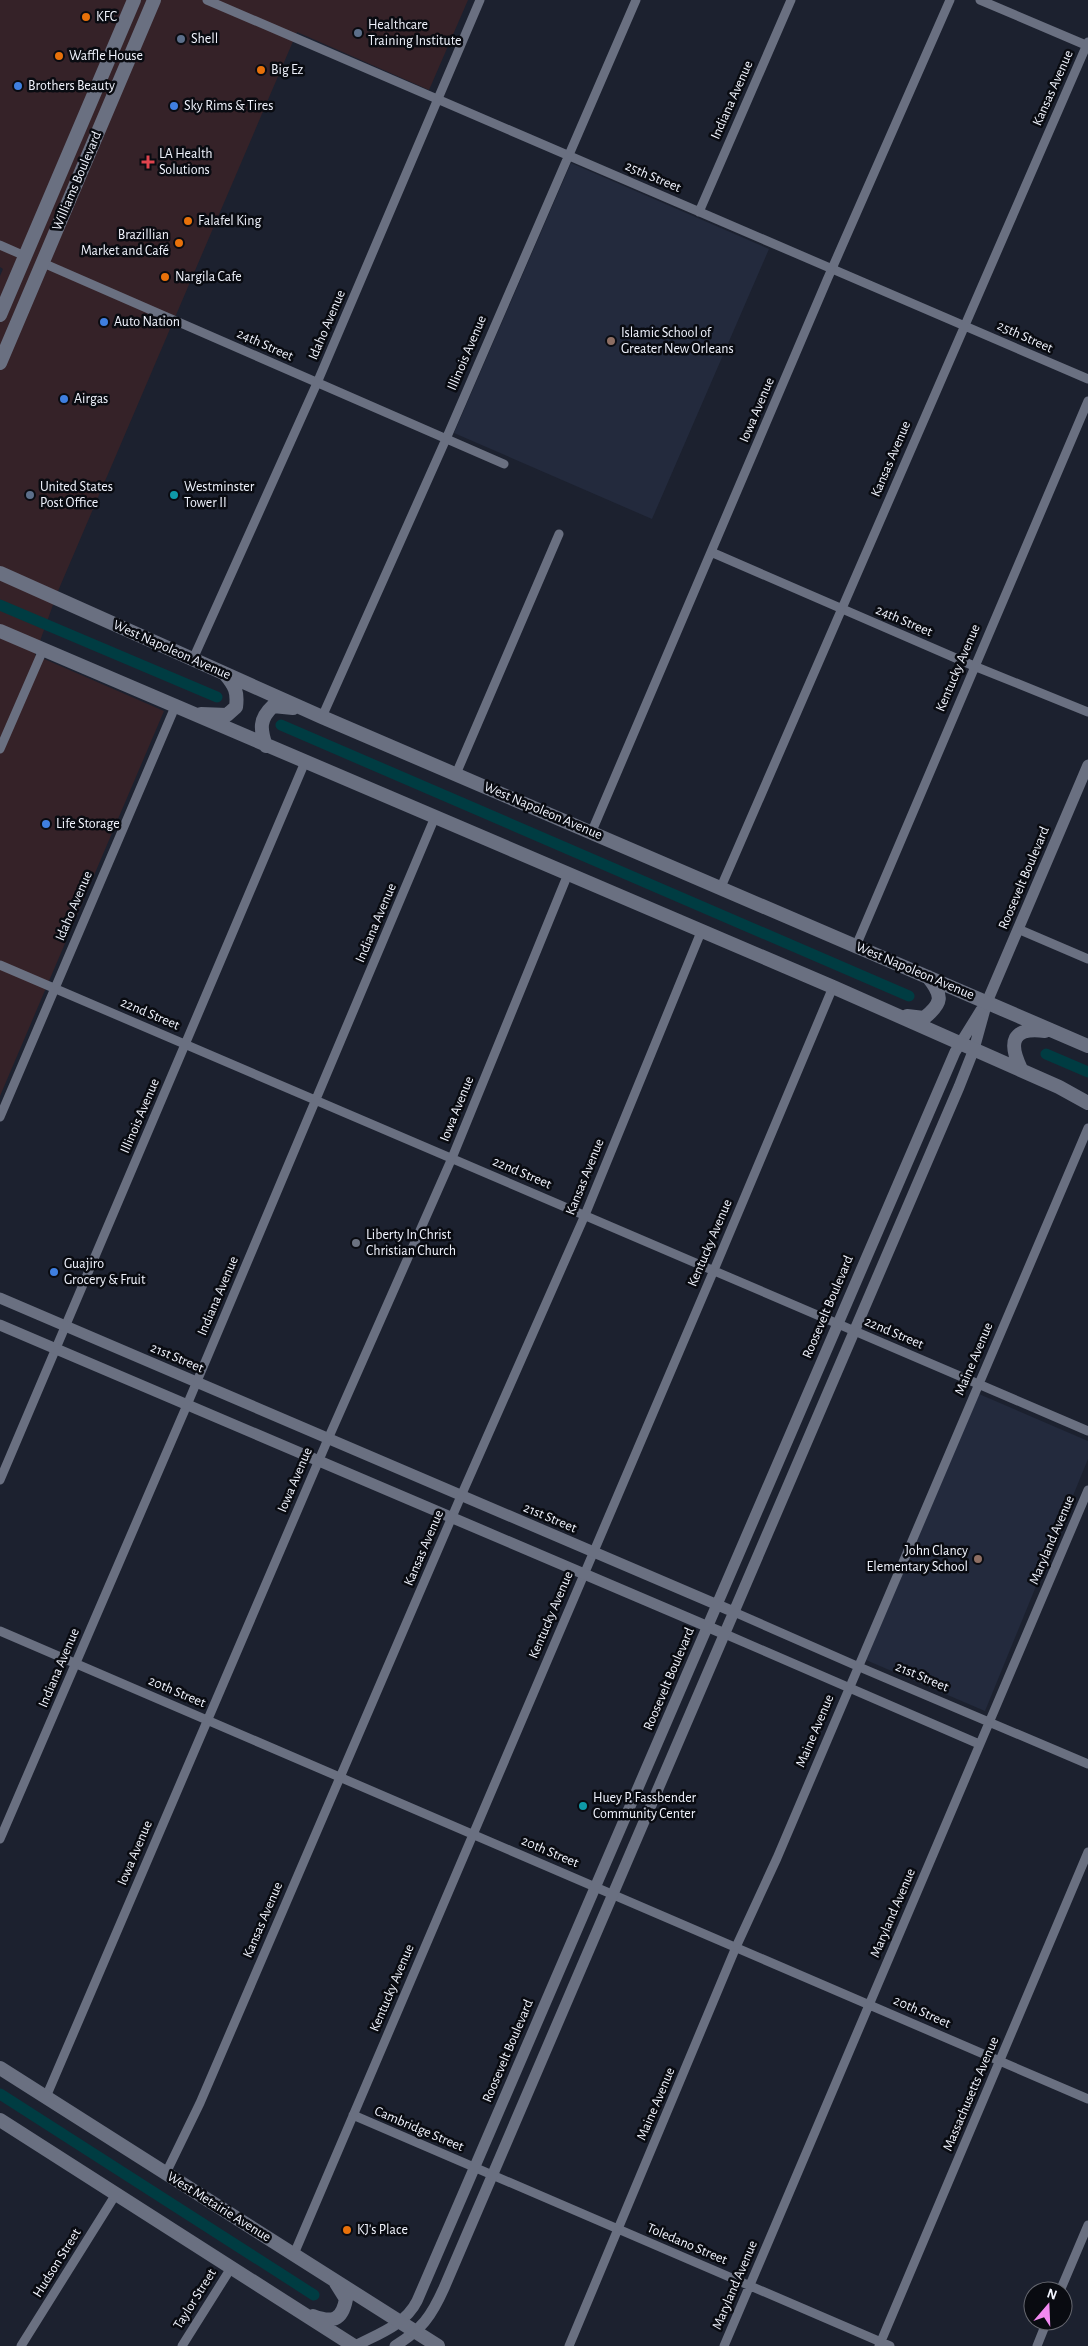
<svg xmlns="http://www.w3.org/2000/svg" width="1088" height="2346" viewBox="0 0 1088 2346" font-family="'Alegreya Sans',sans-serif">
	<rect width="100%" height="100%" fill="#1c212f"/>
	<path fill="#352228" d="M0 0H468L429 90 297 32 58 591 35 655 164 711 0 1096V276L3 269 0 267Z"/>
	<path fill="#232a3d" d="M571 163 769 249 652 519 454 433Z
		M979 1394 1088 1441V1459L985 1711 866 1660Z"/>
	<g fill="none" stroke-linecap="round" stroke-linejoin="round">
		<path stroke="#003c42" stroke-width="11" d="M0 605 217 697
			M281 725 909 996
			M1046 1054 1088 1072
			M0 2094 314 2295"/>
		<path stroke="#6a7081" stroke-width="9" d="M207 0 1088 379
			M980 0 1088 46
			M699 212 791 0
			M0 245 25 256
			M43 263 504 464
			M711 552 974 666 1088 712
			M193 659 317 383 480 0
			M322 717 446 439 636 0
			M0 749 43 650
			M456 774 559 534
			M592 831 827 280 950 0
			M721 887 1088 42
			M1018 929 1088 959
			M856 946 1088 401
			M0 965 1088 1431
			M0 1117 175 707
			M0 1480 305 762
			M734 1612 857 1666 1088 1764
			M0 1631 1088 2099
			M725 1634 979 1744
			M0 1839 187 1405 435 817
			M46 2097 328 1439 452 1158 568 874
			M353 2115 890 2346
			M166 2173 200 2103 461 1496 585 1215 701 932
			M294 2254 714 1270 833 987
			M1060 2291 1088 2225
			M21 2346 116 2194
			M182 2346 231 2268
			M569 2346 736 1947 777 1858 1088 1128
			M724 2346 1088 1490
			M879 2346 1088 1852
			M1037 2346 1047 2321"/>
		<path stroke="#6a7081" stroke-width="11" d="M0 1298 734 1612
			M0 1325 725 1634
			M355 2346C378 2334 405 2325 417 2301L955 1052 981 1010
			M395 2346C422 2329 431 2317 444 2288L959 1087 974 1049 987 1002 1088 765"/>
		<path stroke="#6a7081" stroke-width="14" d="M0 315 134 0
			M0 363 154 0
			M0 573 322 717 1088 1046
			M0 631 833 987 1059 1087 1088 1103
			M201 714 227 715 236 707C238 692 235 686 225 674
			M266 746C260 729 259 719 273 706L293 708
			M907 1016 924 1018C943 1003 943 996 928 977
			M1021 1069C1008 1042 1012 1027 1045 1031
			M0 2068 438 2346
			M0 2120 354 2346
			M313 2316C332 2323 342 2321 346 2299L336 2283"/>
	</g>
	<g fill="#e8710a" stroke="#090b11" stroke-width="2">
		<circle cx="86" cy="17" r="5"/>
		<circle cx="59" cy="56" r="5"/>
		<circle cx="261" cy="70" r="5"/>
		<circle cx="188" cy="221" r="5"/>
		<circle cx="179" cy="243" r="5"/>
		<circle cx="165" cy="277" r="5"/>
		<circle cx="347" cy="2230" r="5"/>
	</g>
	<g fill="#5c6f8a" stroke="#090b11" stroke-width="2">
		<circle cx="358" cy="33" r="5"/>
		<circle cx="181" cy="39" r="5"/>
		<circle cx="30" cy="495" r="5"/>
	</g>
	<g fill="#3f7fe0" stroke="#090b11" stroke-width="2">
		<circle cx="18" cy="86" r="5"/>
		<circle cx="174" cy="106" r="5"/>
		<circle cx="104" cy="322" r="5"/>
		<circle cx="64" cy="399" r="5"/>
		<circle cx="46" cy="824" r="5"/>
		<circle cx="54" cy="1272" r="5"/>
	</g>
	<path fill="#e0444e" stroke="#090b11" stroke-width="2" d="M145.5 154.5h5v5h5v5h-5v5h-5v-5h-5v-5h5z"/>
	<g fill="#8d6e63" stroke="#090b11" stroke-width="2">
		<circle cx="611" cy="341" r="5"/>
		<circle cx="978" cy="1559" r="5"/>
	</g>
	<g fill="#0f9aa8" stroke="#090b11" stroke-width="2">
		<circle cx="174" cy="495" r="5"/>
		<circle cx="583" cy="1806" r="5"/>
	</g>
	<circle fill="#6b7280" stroke="#090b11" stroke-width="2" cx="356" cy="1243" r="5"/>
	<g text-anchor="middle" dominant-baseline="central" stroke-width="5" stroke-linejoin="round" paint-order="stroke">
		<g font-size="14" fill="#f1f4fe" stroke="#090b11" text-anchor="start">
			<text x="96" y="17">KFC</text>
			<text x="368" y="25">Healthcare<tspan x="368" dy="16">Training Institute</tspan></text>
			<text x="191" y="39">Shell</text>
			<text x="69" y="56">Waffle House</text>
			<text x="271" y="70">Big Ez</text>
			<text x="28" y="86">Brothers Beauty</text>
			<text x="184" y="106">Sky Rims &amp; Tires</text>
			<text x="159" y="154">LA Health<tspan x="159" dy="16">Solutions</tspan></text>
			<text x="198" y="221">Falafel King</text>
			<text x="169" y="235" text-anchor="end">Brazillian<tspan x="169" dy="16">Market and Café</tspan></text>
			<text x="175" y="277">Nargila Cafe</text>
			<text x="114" y="322">Auto Nation</text>
			<text x="621" y="333">Islamic School of<tspan x="621" dy="16">Greater New Orleans</tspan></text>
			<text x="74" y="399">Airgas</text>
			<text x="40" y="487">United States<tspan x="40" dy="16">Post Office</tspan></text>
			<text x="184" y="487">Westminster<tspan x="184" dy="16">Tower II</tspan></text>
			<text x="56" y="824">Life Storage</text>
			<text x="366" y="1235">Liberty In Christ<tspan x="366" dy="16">Christian Church</tspan></text>
			<text x="64" y="1264">Guajiro<tspan x="64" dy="16">Grocery &amp; Fruit</tspan></text>
			<text x="968" y="1551" text-anchor="end">John Clancy<tspan x="968" dy="16">Elementary School</tspan></text>
			<text x="593" y="1798">Huey P. Fassbender<tspan x="593" dy="16">Community Center</tspan></text>
			<text x="357" y="2230">KJ's Place</text>
		</g>
		<g font-size="14" fill="#f1f4fe" stroke="#090b11">
			<text transform="translate(1053 88) rotate(-66)">Kansas Avenue</text>
			<text transform="translate(732 100) rotate(-66)">Indiana Avenue</text>
			<text transform="translate(653 177) rotate(23)">25th Street</text>
			<text transform="translate(77 181) rotate(-67)">Williams Boulevard</text>
			<text transform="translate(327 325) rotate(-67)">Idaho Avenue</text>
			<text transform="translate(1025 337) rotate(24)">25th Street</text>
			<text transform="translate(265 345) rotate(24)">24th Street</text>
			<text transform="translate(467 353) rotate(-67)">Illinois Avenue</text>
			<text transform="translate(757 410) rotate(-67)">Iowa Avenue</text>
			<text transform="translate(891 459) rotate(-67)">Kansas Avenue</text>
			<text transform="translate(904 621) rotate(23)">24th Street</text>
			<text transform="translate(172 650) rotate(24)">West Napoleon Avenue</text>
			<text transform="translate(958 668) rotate(-67)">Kentucky Avenue</text>
			<text transform="translate(543 811) rotate(23)">West Napoleon Avenue</text>
			<text transform="translate(1024 878) rotate(-67)">Roosevelt Boulevard</text>
			<text transform="translate(74 906) rotate(-67)">Idaho Avenue</text>
			<text transform="translate(376 923) rotate(-67)">Indiana Avenue</text>
			<text transform="translate(915 971) rotate(23)">West Napoleon Avenue</text>
			<text transform="translate(150 1014) rotate(23)">22nd Street</text>
			<text transform="translate(457 1109) rotate(-68)">Iowa Avenue</text>
			<text transform="translate(140 1116) rotate(-67)">Illinois Avenue</text>
			<text transform="translate(522 1173) rotate(23)">22nd Street</text>
			<text transform="translate(585 1177) rotate(-68)">Kansas Avenue</text>
			<text transform="translate(710 1243) rotate(-67)">Kentucky Avenue</text>
			<text transform="translate(218 1296) rotate(-67)">Indiana Avenue</text>
			<text transform="translate(828 1307) rotate(-67)">Roosevelt Boulevard</text>
			<text transform="translate(894 1333) rotate(23)">22nd Street</text>
			<text transform="translate(177 1358) rotate(23)">21st Street</text>
			<text transform="translate(974 1359) rotate(-67)">Maine Avenue</text>
			<text transform="translate(295 1480) rotate(-67)">Iowa Avenue</text>
			<text transform="translate(550 1518) rotate(23)">21st Street</text>
			<text transform="translate(1052 1540) rotate(-67)">Maryland Avenue</text>
			<text transform="translate(424 1548) rotate(-67)">Kansas Avenue</text>
			<text transform="translate(551 1615) rotate(-67)">Kentucky Avenue</text>
			<text transform="translate(59 1668) rotate(-67)">Indiana Avenue</text>
			<text transform="translate(922 1677) rotate(23)">21st Street</text>
			<text transform="translate(669 1679) rotate(-67)">Roosevelt Boulevard</text>
			<text transform="translate(177 1692) rotate(23)">20th Street</text>
			<text transform="translate(815 1731) rotate(-67)">Maine Avenue</text>
			<text transform="translate(550 1852) rotate(23)">20th Street</text>
			<text transform="translate(135 1853) rotate(-67)">Iowa Avenue</text>
			<text transform="translate(893 1913) rotate(-67)">Maryland Avenue</text>
			<text transform="translate(263 1920) rotate(-67)">Kansas Avenue</text>
			<text transform="translate(392 1988) rotate(-67)">Kentucky Avenue</text>
			<text transform="translate(922 2012) rotate(24)">20th Street</text>
			<text transform="translate(508 2051) rotate(-67)">Roosevelt Boulevard</text>
			<text transform="translate(971 2094) rotate(-67)">Massachusetts Avenue</text>
			<text transform="translate(656 2104) rotate(-67)">Maine Avenue</text>
			<text transform="translate(419 2129) rotate(23)">Cambridge Street</text>
			<text transform="translate(219 2207) rotate(32)">West Metairie Avenue</text>
			<text transform="translate(687 2244) rotate(23)">Toledano Street</text>
			<text transform="translate(57 2263) rotate(-58)">Hudson Street</text>
			<text transform="translate(735 2285) rotate(-67)">Maryland Avenue</text>
			<text transform="translate(195 2299) rotate(-58)">Taylor Street</text>
		</g>
	</g>
	<g transform="translate(1048 2306) rotate(19)"><circle r="24" fill="#090b11" stroke="#666870"/>
	<path d="M0-4L9 19L0 12L-9 19Z" fill="#f28af2"/>
	<text y="-8" font-size="14" font-weight="bold" text-anchor="middle" fill="#f1f4fe">N</text>
	</g>
</svg>
